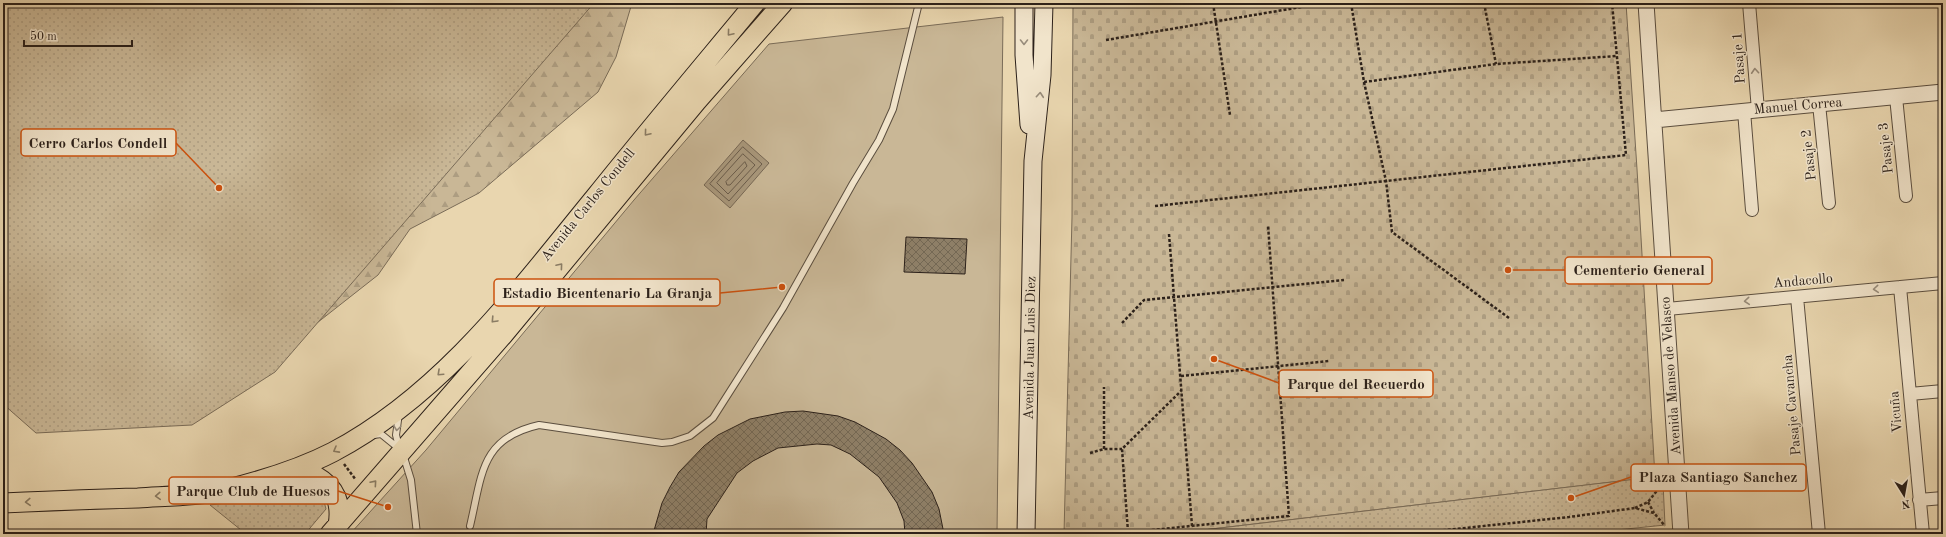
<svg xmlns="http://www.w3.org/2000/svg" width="1946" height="537" viewBox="0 0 1946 537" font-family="'Old Standard TT',serif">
	<defs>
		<pattern id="forest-firs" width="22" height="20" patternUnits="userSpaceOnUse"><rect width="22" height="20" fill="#c9b796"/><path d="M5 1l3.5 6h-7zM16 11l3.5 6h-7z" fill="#ad9d81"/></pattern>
		<pattern id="cemetery-stones" width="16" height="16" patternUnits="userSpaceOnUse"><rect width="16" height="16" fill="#c9b796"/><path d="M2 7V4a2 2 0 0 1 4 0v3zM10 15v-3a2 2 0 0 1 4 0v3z" fill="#ad9d81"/></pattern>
		<pattern id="park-dots" width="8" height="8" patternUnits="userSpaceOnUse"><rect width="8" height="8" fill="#c9b796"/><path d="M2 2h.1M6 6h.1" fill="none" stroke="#ad9d81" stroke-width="1.8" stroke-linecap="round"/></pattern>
		<pattern id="building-cross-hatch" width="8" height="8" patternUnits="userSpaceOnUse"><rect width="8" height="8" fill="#8e7f67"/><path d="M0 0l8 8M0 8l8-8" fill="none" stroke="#746854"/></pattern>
	</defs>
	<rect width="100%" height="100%" fill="#e9d6af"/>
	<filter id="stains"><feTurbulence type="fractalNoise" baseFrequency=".005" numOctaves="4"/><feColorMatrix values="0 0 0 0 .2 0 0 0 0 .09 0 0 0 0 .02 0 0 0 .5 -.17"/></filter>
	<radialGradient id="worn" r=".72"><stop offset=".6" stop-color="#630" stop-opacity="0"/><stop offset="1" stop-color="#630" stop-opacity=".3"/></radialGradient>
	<path fill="url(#forest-firs)" stroke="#7a6c58" d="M524 3H632L616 57 598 92 479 193 410 229 378 275 266 363Z"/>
	<path fill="url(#cemetery-stones)" stroke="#7a6c58" d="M1073 3H1626L1637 169 1655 477 1169 534H1064L1072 217Z"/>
	<path fill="url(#park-dots)" stroke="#7a6c58" d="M3 3H594L275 372 192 425 36 433 3 404Z
		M1654 477 1663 483 1665 525 1578 534H1169Z
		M301 486 321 490 326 509 305 534H246L210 505 241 501Z"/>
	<path fill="#c9b796" stroke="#7a6c58" d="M1003 17 997 534H350L426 450 634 200 769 44Z"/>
	<path fill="#a9987c" stroke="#776855" d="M743 140 769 163 730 208 704 185Z"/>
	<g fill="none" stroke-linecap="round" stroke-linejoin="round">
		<path stroke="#6a5c4b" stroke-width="1" d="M743 147 762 164 729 201 710 184Z
			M743 154 755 165 728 194 717 183Z
			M745 162 747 166 730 185H727L726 182Z"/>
	</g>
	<path fill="url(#building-cross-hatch)" stroke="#2c211a" d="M906 237 967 239 965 274 904 272Z
		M803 411 838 416 855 422 886 439 900 450 912 463 932 492 939 509 944 534H905L904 521 897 503 879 477 850 454 831 445 817 444 778 448 753 461 737 473 707 519 706 534H653L662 503 670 487 679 472 704 446 718 435 750 419 785 412Z"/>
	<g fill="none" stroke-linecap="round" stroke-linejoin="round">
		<g stroke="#5b4e3f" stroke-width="8">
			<path id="service" d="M374 435 381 434 402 451 411 480 417 534
				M399 447 396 435 399 413
				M470 526C482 476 480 438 539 425L662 443 672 442 690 436 713 418 783 308 853 183 879 140 893 109 919 3"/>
		</g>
		<g stroke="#5b4e3f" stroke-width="14">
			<path id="minor" d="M1749 3 1758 110
				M1896 97 1906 196
				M1819 104 1829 203
				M1744 111 1752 210
				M1900 287 1923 534
				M1797 297 1819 534
				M1667 309 1943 283
				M1910 394 1943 391
				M1919 500 1943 498"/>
		</g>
		<g stroke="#5b4e3f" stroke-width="17">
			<path id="tertiary" d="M1646 3 1681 534
				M1654 120 1943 92"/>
		</g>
		<g stroke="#2c211a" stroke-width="19">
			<path id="secondary" d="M1024 3V55L1029 125
				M1026 534 1033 161 1042 75 1044 3"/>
		</g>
		<g stroke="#2c211a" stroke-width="21">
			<path id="primary" d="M297 468C325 477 344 493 338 525
				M3 503C48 501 93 499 138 498 167 496 200 496 228 489 264 480 300 469 333 452 443 394 519 290 596 196 648 131 702 67 755 3
				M330 534 504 334 697 101 783 3"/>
		</g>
		<path stroke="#2c211a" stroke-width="2.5" stroke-dasharray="3 2" stroke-linecap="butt" d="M1213 3 1230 115
			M1351 3 1364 82 1386 181 1392 232 1509 318
			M1484 3 1496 64
			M1106 40 1325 3
			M1364 82 1496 64 1617 56
			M1155 206 1626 155 1612 3
			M1169 234 1192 526
			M1122 323 1144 300 1344 280
			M1181 376 1329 361
			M1104 449V387
			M1090 453 1104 449H1122
			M344 464 356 480
			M1648 502 1654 513
			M1635 508 1648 502 1663 483
			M1128 532 1122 449 1181 391
			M1112 534 1289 516 1268 225
			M1408 534 1569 517 1635 508 1654 513 1665 526"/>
		<use href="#service" stroke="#f1e4cb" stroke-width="6"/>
		<use href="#minor" stroke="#f1e4cb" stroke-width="12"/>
		<use href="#tertiary" stroke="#f1e4cb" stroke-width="15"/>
		<use href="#secondary" stroke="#f1e4cb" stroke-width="17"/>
		<use href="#primary" stroke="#e9d6af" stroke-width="19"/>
	</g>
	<defs><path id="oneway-chevron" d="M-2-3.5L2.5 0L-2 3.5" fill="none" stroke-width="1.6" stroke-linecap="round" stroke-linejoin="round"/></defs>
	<g stroke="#8a7c64">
		<use href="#oneway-chevron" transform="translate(730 33) rotate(130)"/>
		<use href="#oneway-chevron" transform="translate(647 133) rotate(130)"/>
		<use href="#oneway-chevron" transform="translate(560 266) rotate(-50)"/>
		<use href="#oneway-chevron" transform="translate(494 320) rotate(133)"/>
		<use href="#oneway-chevron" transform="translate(440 373) rotate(137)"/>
		<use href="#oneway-chevron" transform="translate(336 450) rotate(151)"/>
		<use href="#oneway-chevron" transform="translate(374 483) rotate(-49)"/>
		<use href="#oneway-chevron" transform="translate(158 496) rotate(176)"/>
		<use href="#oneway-chevron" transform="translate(28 502) rotate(177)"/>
	</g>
	<g stroke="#988c7b">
		<use href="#oneway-chevron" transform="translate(1024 42) rotate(90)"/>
		<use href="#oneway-chevron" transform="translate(1755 71) rotate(-94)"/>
		<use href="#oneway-chevron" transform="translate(1040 95) rotate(-85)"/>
		<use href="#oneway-chevron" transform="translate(1876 289) rotate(175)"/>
		<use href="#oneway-chevron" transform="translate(1747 301) rotate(175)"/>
		<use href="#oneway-chevron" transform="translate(397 428) rotate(97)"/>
	</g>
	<g text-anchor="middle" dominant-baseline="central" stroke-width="3" stroke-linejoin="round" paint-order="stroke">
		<g font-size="14" fill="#2c211a" stroke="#f1e4cb">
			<text transform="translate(1739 58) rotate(-94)">Pasaje 1</text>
			<text transform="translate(1798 106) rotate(-5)">Manuel Correa</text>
			<text transform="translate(1886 148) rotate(-96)">Pasaje 3</text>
			<text transform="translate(1809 155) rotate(-96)">Pasaje 2</text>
			<text transform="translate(588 205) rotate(-51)">Avenida Carlos Condell</text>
			<text transform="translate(1803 281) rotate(-5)">Andacollo</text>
			<text transform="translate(1030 348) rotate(-89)">Avenida Juan Luis Diez</text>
			<text transform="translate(1671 376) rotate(-94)">Avenida Manso de Velasco</text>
			<text transform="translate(1792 405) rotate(-95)">Pasaje Cavancha</text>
			<text transform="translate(1896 412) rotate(-95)">Vicuña</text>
		</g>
	</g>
	<path fill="none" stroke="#cc510e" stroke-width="1.5" d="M219 188L176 143M1508 270L1565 270M782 287L720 293M1214 359L1279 383M1571 498L1631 477M388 507L338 491"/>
	<g fill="#cc510e" stroke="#f1e4cb" stroke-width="1.5">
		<circle cx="219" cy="188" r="4"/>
		<circle cx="1508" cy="270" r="4"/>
		<circle cx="782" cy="287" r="4"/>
		<circle cx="1214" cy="359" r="4"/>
		<circle cx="1571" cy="498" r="4"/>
		<circle cx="388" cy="507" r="4"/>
	</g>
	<g fill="#f1e4cb" stroke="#cc510e" stroke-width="1.5">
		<rect x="21" y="129" width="155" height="27" rx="4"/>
		<rect x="1565" y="257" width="147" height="27" rx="4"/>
		<rect x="494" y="279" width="226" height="27" rx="4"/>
		<rect x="1279" y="370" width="154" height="27" rx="4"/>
		<rect x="1631" y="464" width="175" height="27" rx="4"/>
		<rect x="169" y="477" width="169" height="27" rx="4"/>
	</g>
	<g font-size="15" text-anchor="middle" font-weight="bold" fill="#2c211a">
		<text x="98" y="148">Cerro Carlos Condell</text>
		<text x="1639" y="275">Cementerio General</text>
		<text x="607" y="298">Estadio Bicentenario La Granja</text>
		<text x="1356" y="389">Parque del Recuerdo</text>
		<text x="1718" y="482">Plaza Santiago Sanchez</text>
		<text x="253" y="496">Parque Club de Huesos</text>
	</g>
	<rect width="1946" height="537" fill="none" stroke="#e9d6af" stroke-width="16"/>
	<rect x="4" y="4" width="1938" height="529" fill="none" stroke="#2c211a" stroke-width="2"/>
	<rect x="8" y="8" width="1930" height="521" fill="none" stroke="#2c211a"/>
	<g transform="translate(1904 495) rotate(169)" stroke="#f1e4cb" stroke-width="3" paint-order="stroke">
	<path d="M0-3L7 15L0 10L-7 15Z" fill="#2c211a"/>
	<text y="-6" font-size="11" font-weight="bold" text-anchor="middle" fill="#2c211a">N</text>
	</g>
	<path d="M24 40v6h108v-6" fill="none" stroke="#2c211a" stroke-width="2"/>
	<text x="30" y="40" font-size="12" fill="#2c211a" stroke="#f1e4cb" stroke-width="3" paint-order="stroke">50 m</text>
	<rect width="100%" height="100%" filter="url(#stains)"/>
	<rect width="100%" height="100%" fill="url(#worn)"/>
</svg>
